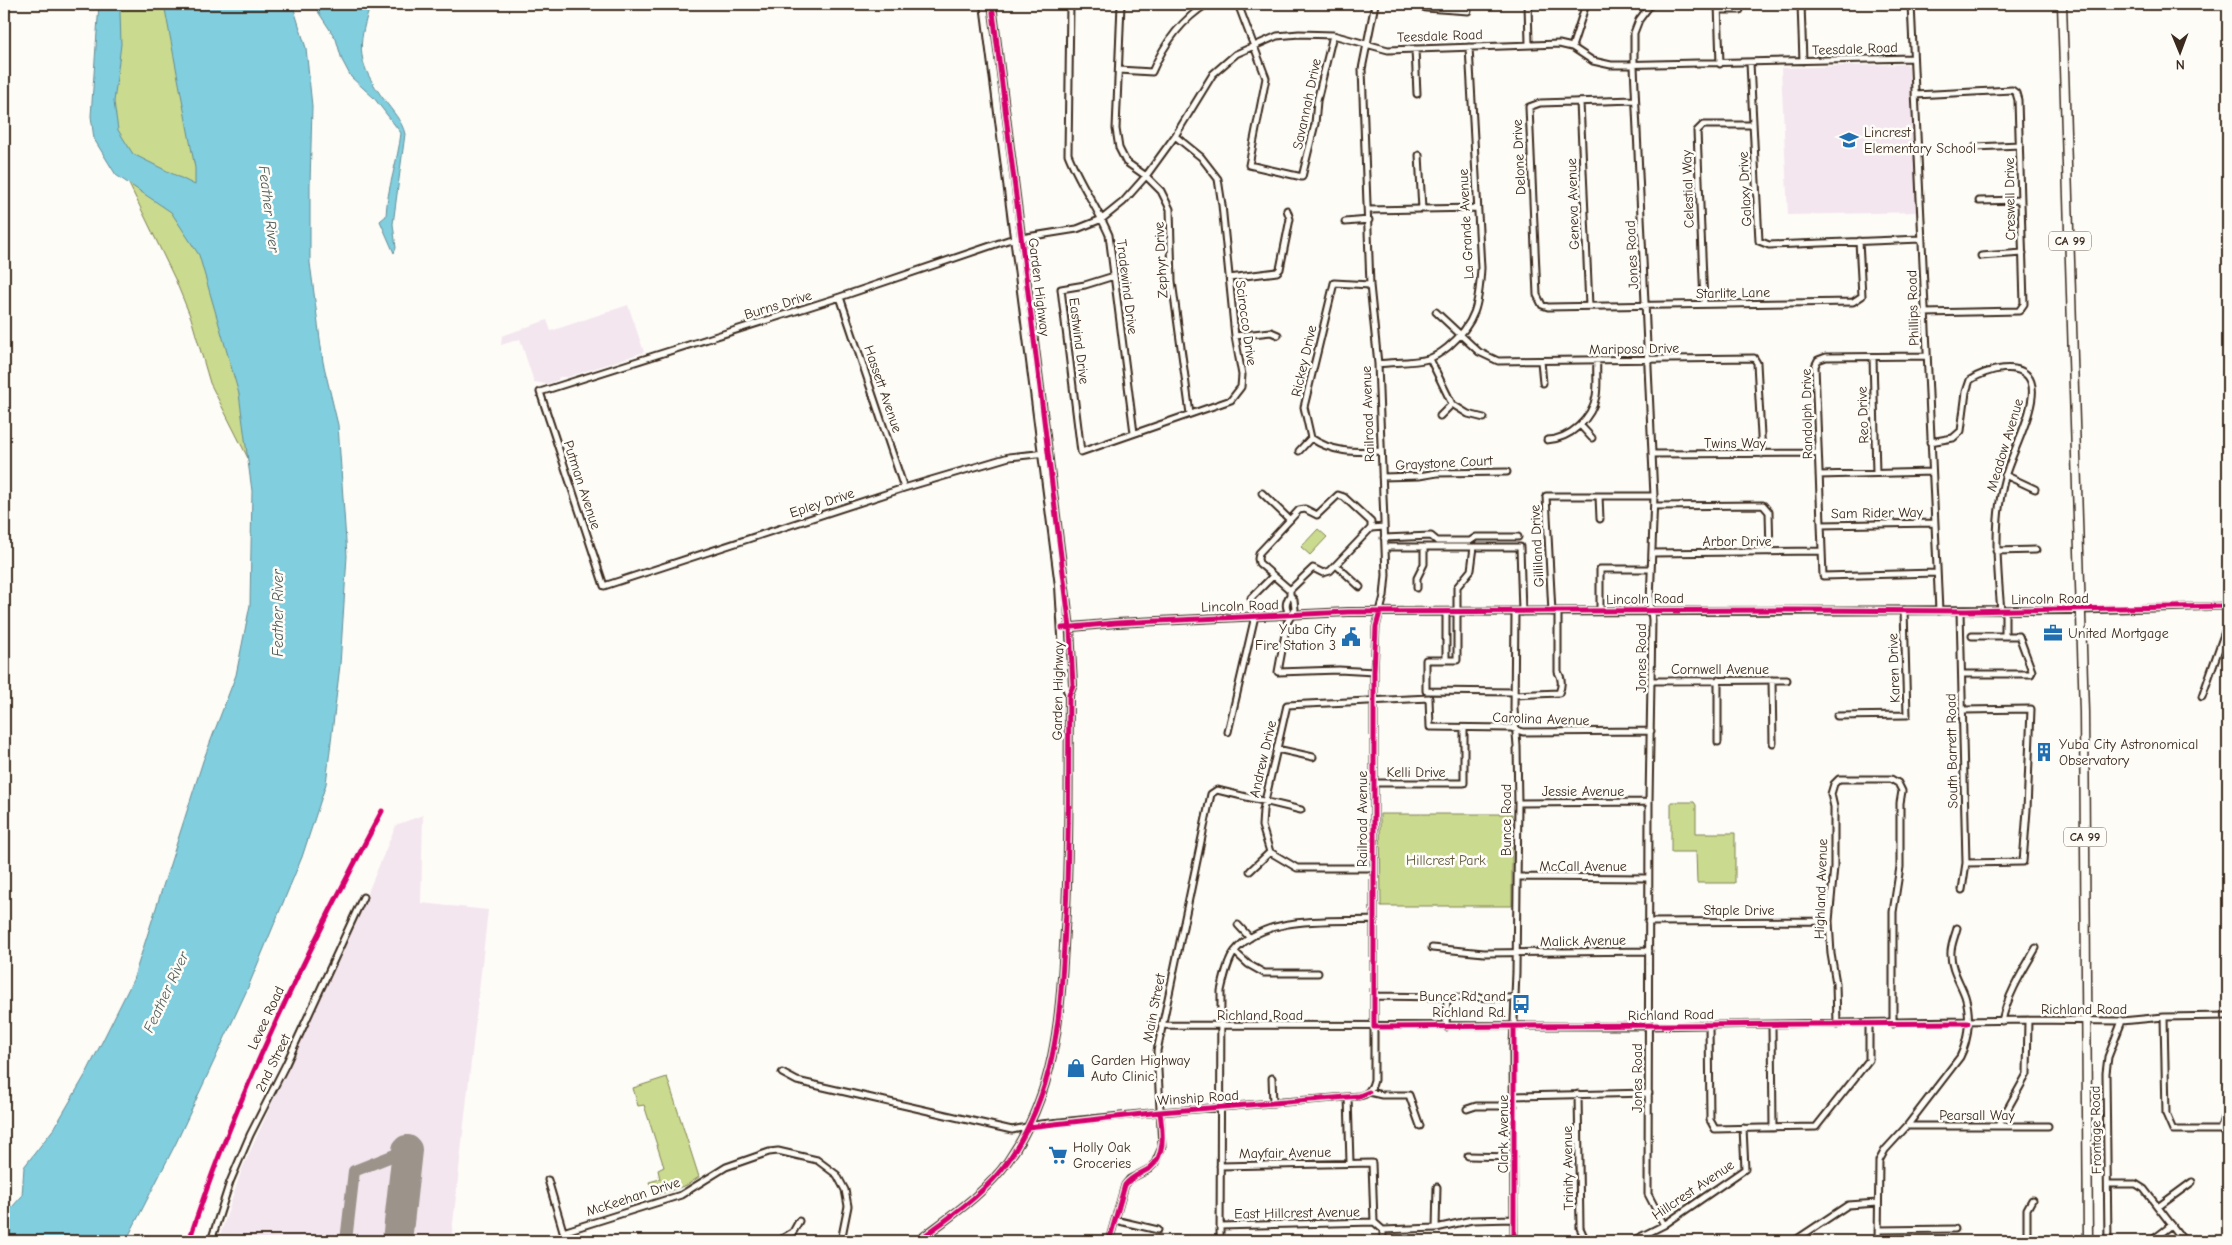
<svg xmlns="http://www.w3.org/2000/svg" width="2232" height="1245" viewBox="0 0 2232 1245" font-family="'Comic Neue',sans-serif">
	<rect width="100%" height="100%" fill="#fdfcf7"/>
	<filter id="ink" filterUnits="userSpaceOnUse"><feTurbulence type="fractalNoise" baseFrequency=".02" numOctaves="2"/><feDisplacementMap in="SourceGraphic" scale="10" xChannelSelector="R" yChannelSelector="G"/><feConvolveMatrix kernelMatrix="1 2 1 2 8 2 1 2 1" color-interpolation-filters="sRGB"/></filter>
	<g filter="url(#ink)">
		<path fill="#f3e6ef" d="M1907 64 1909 68 1917 212 1788 215 1781 68Z
			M628 305 644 352 568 377H559L558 380 547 384 534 382 520 339 501 345 502 336 547 320 551 331Z
			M423 815 421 903 488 910 451 1241H218L242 1169 366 897 396 825Z"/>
		<path fill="#cada8e" stroke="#828256" d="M103 4H174L230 315 252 466 210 383 191 318 175 279 114 153Z
			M1318 529 1327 537 1310 555 1301 547Z
			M1671 802H1694L1696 805V833H1735V883H1697L1696 852H1671Z
			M1380 814H1512V906H1381Z
			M667 1077 699 1177 687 1185 654 1196 649 1182 660 1179 658 1170 664 1167 644 1105 638 1106 633 1088Z"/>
		<path fill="#81cedf" stroke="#658c92" d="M99 4H122L120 12 121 44 114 102 118 130 133 154 195 185V168L164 4H298L293 6 306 48 312 106 310 185V263L323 362 338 425 347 556 340 665 326 784 302 857 246 992 176 1143 126 1241H4V1216L22 1196 24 1167 55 1127 87 1072 133 980 203 761 236 675 250 605 252 491 239 394 199 255 171 212 116 175 94 139 91 116Z
			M313 4H371C356 48 357 63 385 101 393 112 402 121 405 134L393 224 396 248 394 253 380 221 386 216C387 188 398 161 401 133L374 98 351 77 342 60 336 39Z"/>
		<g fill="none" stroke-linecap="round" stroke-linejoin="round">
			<path stroke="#9c938a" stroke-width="12" d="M346 1241 354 1171 407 1150"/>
			<path stroke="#9c938a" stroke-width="30" d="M397 1241 407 1150"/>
			<g stroke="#3b2a1e" stroke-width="9">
				<path id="minor" d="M1070 4 1068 154C1079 182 1097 207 1109 235L1134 433
					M1121 4 1116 129 1119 148 1126 162 1146 176 1161 191 1170 209 1172 281 1190 414
					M1238 4 1266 78 1249 165 1302 177 1315 124 1317 101 1333 35
					M1415 4 1426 8 1468 11V4
					M1528 4 1529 44
					M1651 4 1639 20 1634 33V66L1654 496 1650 601 1652 620 1649 802 1648 1194 1664 1225
					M1718 4 1720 64
					M1801 4 1803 61
					M1911 4 1939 611
					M1719 10H1740
					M1572 47 1586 4
					M1415 49 1417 94
					M1750 63 1759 241 1769 245 1921 239
					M1119 70 1152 72C1164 44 1181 20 1207 4
					M1915 95 2012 90 2016 93 2018 100 2024 304 2019 311 1924 313
					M1635 100 1540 103 1529 107 1537 295 1542 305 1548 307 1853 302 1862 296 1859 241
					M1580 102 1589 306
					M1975 147 2020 145
					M1419 155 1422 209
					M1979 201 2021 200
					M1368 210 1477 208
					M1345 222 1369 220
					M1981 256 2023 253
					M1114 276 1085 285 1061 289 1081 452 1231 400 1241 387 1242 375 1235 336 1222 205 1218 179 1201 157 1175 136
					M1229 278 1277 272 1280 269 1290 219 1287 210
					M1370 285 1334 283 1304 407 1311 438C1333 453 1354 452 1381 451
					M840 297 904 488
					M1704 304 1697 131 1703 125H1753
					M1436 312 1479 352 1498 361 1754 358 1757 363 1762 454
					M1235 336 1271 332 1278 335
					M1926 356 1826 357 1818 360 1815 366 1823 576 1936 573
					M1873 357 1876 473
					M1430 359 1452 404 1468 414 1484 418
					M1541 361 1543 383
					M1378 364C1394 362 1413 363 1428 359 1435 357 1443 351 1448 347 1476 323 1479 304 1481 268L1469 47
					M1440 416 1452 404
					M1581 426 1592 438
					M1547 440C1570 439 1592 419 1596 396 1598 385 1596 372 1597 361
					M1930 442 1953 438 1961 431 1966 392 1970 380C1985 370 2023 359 2031 382 2039 404 2011 454 2005 477 1993 521 1997 566 2001 611
					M1299 451 1311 438
					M1046 453 1009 457 904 488 604 586 540 392 840 297 1008 240 1077 229 1102 219 1123 202 1146 176 1175 136 1213 74 1236 54 1277 36 1299 34 1333 35 1388 50 1559 44 1572 47 1593 61 1611 65 1913 58
					M1652 454 1818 453
					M1819 475 1932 472
					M2005 475 2035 489
					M1382 477 1419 476 1437 473 1507 472
					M1262 493 1290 520
					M1599 496 1600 519
					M1654 506 1763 505 1769 512 1770 552
					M1821 525 1934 523
					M1371 528V522L1344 497 1338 495 1317 515 1305 509 1299 510 1259 553 1258 559 1259 563 1290 590 1313 568 1323 573 1330 571 1371 528 1384 527
					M1384 538 1431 536 1437 541H1470L1476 537H1518
					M1385 547H1520L1522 612
					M1474 547 1471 570 1457 587V660H1426V691L1514 692
					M1996 551 2036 550
					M1652 553 1822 551
					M1336 565 1360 587
					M1417 588V578L1424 564V547
					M1290 590V595L1294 600 1295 609 1287 623 1278 672 1339 670 1374 672
					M1251 598 1273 576
					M2081 610 2228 606
					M1600 611V569H1651
					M1960 611 1966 863 1962 890
					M2005 611V636
					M1552 612 1546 496H1654
					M1290 615C1285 607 1285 603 1290 595
					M1446 660V612
					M1962 674H2031L2032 671 2019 636H1972
					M1718 680V742
					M1772 680 1773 743
					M1652 681 1787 680
					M1514 695 1559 693C1562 686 1562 678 1558 672V612
					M2202 697 2228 623
					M1963 710 2031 709 2027 810 2023 862 1966 863
					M1837 716 1907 715 1904 610
					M1228 732 1255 616
					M1277 749 1313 757
					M1373 783H1464V728
					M1518 803 1649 802
					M1374 868H1297L1270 852 1262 826 1263 810 1287 705 1429 698 1430 727 1511 728 1523 732 1651 731
					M1250 871 1270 852
					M1517 877 1648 878
					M1648 922 1829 921
					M1238 925 1250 938
					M1432 948 1484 953 1649 951
					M1235 952 1248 964 1264 973H1318
					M1374 996 1515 998
					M2164 1017 2166 1114 2173 1130H2220L2228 1135
					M2002 1021C2008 994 2022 972 2036 948
					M1837 1024 1836 983 1831 954 1829 921 1834 867V807L1831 794 1834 784 1839 779H1891L1898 783 1902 791 1900 803V867L1893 912V1024
					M1161 1025 1649 1026 2028 1020 2122 1021 2164 1017 2228 1016
					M1709 1025 1710 1120 1715 1129 1816 1127 1869 1060V1024
					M1772 1025 1773 1128
					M1446 1027 1447 997
					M782 1073 797 1081 1012 1130 1041 1124 1160 1112 1359 1096C1368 1095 1372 1089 1374 1080V672L1376 627 1384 596 1386 575 1378 364 1370 285 1362 69 1375 4
					M1272 1078 1273 1103
					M1369 1092 1382 1095H1409L1420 1126
					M1578 1094 1580 1228 1586 1241
					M1514 1096 1649 1093
					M1348 1097 1350 1163
					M1467 1109 1476 1106H1514
					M1907 1126H2048
					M1998 1126 2027 1074 2028 1020
					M2220 1130 2228 1105
					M1468 1156 1514 1157
					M1220 1166 1372 1163 1374 1222 1383 1230V1241
					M548 1180 566 1241
					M2108 1184H2136L2144 1189 2184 1241
					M2158 1207 2192 1182
					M1115 1220 1158 1230
					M1220 1226 1374 1222
					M1436 1228 1437 1187
					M1383 1230 1436 1228 1472 1220 1514 1219
					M1878 1230 1955 1229
					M563 1232 681 1195 726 1167 769 1152 778 1151 817 1160 837 1175 845 1190 848 1206 841 1241
					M211 1241 230 1182 250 1135 286 1064 363 897
					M778 1241 793 1232 799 1221
					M1109 1241 1125 1185 1130 1179 1149 1169 1155 1163 1162 1147 1157 1051 1211 794 1217 790 1301 810
					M1220 1241 1221 991C1224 978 1227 962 1235 951 1265 914 1331 922 1374 920
					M1514 1241 1513 1046 1516 972 1518 803 1517 746 1514 709 1515 612
					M1632 1241 1664 1225 1745 1169 1743 1128
					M1794 1241 1848 1205 1878 1203
					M1878 1241 1879 1161 1885 1150 1907 1126 1960 1057C1969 1039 1971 1015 1965 996 1960 982 1951 970 1951 955 1950 947 1955 936 1957 928
					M2027 1241V1209L2032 1200
					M2108 1241 2106 1073 2108 1057 2122 1021
					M2151 1241 2172 1225"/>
			</g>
			<g stroke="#3b2a1e" stroke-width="10">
				<path id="major" d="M984 4 1059 586 1065 685 1069 695
					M1062 628 1116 623 1348 612 2081 610
					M918 1241C949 1217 985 1194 1008 1161 1058 1089 1060 1013 1065 929 1070 851 1068 773 1069 695L1073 685 1070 628 992 4"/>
			</g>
			<g stroke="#3b2a1e" stroke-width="11">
				<path id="highway" d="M2062 4 2084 712 2088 1241"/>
			</g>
			<use href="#minor" stroke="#fdfcf7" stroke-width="5"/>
			<use href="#major" stroke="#fdfcf7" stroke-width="6"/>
			<use href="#highway" stroke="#fdfcf7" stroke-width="8"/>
			<g stroke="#fdfcf7" stroke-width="8">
				<path id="cycleway" d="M1380 612 1376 627 1374 672V1027L1968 1023
					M1062 628 1116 623 1348 612 1797 610 1966 611 2228 606
					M1514 1027V1241
					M1028 1127 1160 1112 1359 1096 1369 1092
					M189 1241C237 1092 308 950 382 811
					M918 1241C949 1217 985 1194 1008 1161 1058 1089 1060 1013 1065 929 1070 851 1068 773 1069 695L1073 685 1070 628 992 4
					M1109 1241 1125 1185C1132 1176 1141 1174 1150 1168 1167 1154 1162 1130 1160 1112"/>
			</g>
			<use href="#cycleway" stroke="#d6006c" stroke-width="5"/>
		</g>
	</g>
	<defs>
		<g id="school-bare" transform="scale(1.5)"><path d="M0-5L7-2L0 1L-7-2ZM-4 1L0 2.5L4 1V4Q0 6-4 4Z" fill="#1f6fb2" stroke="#fdfcf7" stroke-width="2.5" paint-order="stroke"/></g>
		<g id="office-bare" transform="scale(1.5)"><path d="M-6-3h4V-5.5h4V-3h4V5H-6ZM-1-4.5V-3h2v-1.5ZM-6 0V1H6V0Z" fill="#1f6fb2" stroke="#fdfcf7" stroke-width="2.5" paint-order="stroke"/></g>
		<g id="civic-bare" transform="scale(1.5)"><path d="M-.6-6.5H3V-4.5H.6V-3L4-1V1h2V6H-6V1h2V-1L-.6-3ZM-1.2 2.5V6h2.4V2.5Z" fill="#1f6fb2" stroke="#fdfcf7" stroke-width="2.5" paint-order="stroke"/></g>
		<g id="building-bare" transform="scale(1.5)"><path d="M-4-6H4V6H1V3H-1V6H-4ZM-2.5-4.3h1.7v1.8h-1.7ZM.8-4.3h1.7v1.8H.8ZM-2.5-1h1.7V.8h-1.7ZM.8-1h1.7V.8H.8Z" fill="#1f6fb2" stroke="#fdfcf7" stroke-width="2.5" paint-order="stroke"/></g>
		<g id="bus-bare" transform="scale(1.5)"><path d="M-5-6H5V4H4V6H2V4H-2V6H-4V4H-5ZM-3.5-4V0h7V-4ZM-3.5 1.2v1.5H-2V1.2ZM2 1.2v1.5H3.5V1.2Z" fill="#1f6fb2" stroke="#fdfcf7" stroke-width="2.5" paint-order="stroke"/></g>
		<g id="shop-bare" transform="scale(1.5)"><path d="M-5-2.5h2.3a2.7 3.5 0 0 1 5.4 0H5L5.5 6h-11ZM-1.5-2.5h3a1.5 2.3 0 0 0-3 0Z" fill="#1f6fb2" stroke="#fdfcf7" stroke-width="2.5" paint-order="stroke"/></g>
		<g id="supermarket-bare" transform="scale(1.5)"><path d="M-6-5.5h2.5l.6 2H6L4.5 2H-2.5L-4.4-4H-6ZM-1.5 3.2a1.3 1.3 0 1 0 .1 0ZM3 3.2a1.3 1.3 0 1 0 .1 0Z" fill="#1f6fb2" stroke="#fdfcf7" stroke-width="2.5" paint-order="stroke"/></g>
	</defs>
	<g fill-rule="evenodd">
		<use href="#school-bare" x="1849" y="140"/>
		<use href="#office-bare" x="2053" y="633"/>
		<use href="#civic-bare" x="1351" y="637"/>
		<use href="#building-bare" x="2044" y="752"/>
		<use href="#bus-bare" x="1521" y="1004"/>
		<use href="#shop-bare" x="1076" y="1068"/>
		<use href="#supermarket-bare" x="1058" y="1155"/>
	</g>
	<g text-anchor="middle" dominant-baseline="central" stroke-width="5" stroke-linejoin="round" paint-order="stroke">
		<g fill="#fdfcf7" stroke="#75695f" stroke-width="1">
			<rect x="2049" y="231.5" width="42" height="19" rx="4"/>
			<rect x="2064" y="827.5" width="42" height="19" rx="4"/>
		</g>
		<g font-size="12" font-weight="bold" fill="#3b2a1e">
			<text x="2070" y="241">CA 99</text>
			<text x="2085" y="837">CA 99</text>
		</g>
		<g font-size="14" fill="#3b2a1e" stroke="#fdfcf7">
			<text transform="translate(1440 36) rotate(-2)">Teesdale Road</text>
			<text transform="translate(1855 49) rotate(-2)">Teesdale Road</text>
			<text transform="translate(1307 104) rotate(-78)">Savannah Drive</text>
			<text transform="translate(1519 157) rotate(-93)">Delone Drive</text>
			<text transform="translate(1688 189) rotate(-92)">Celestial Way</text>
			<text transform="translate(1745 189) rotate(-93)">Galaxy Drive</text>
			<text transform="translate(2010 199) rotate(-91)">Creswell Drive</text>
			<text transform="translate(1573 204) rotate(-92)">Geneva Avenue</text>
			<text transform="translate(1466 224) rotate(-93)">La Grande Avenue</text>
			<text transform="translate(1632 255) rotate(-93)">Jones Road</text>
			<text transform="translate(1161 260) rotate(-93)">Zephyr Drive</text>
			<text transform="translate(1039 287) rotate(83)">Garden Highway</text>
			<text transform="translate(1127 287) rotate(83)">Tradewind Drive</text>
			<text transform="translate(1733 293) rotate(-1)">Starlite Lane</text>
			<text transform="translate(778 305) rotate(-17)">Burns Drive</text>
			<text transform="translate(1913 308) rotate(-92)">Phillips Road</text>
			<text transform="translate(1246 323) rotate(82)">Scirocco Drive</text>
			<text transform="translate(1079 341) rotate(83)">Eastwind Drive</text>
			<text transform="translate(1634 349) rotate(-1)">Mariposa Drive</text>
			<text transform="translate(1304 361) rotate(-77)">Rickey Drive</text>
			<text transform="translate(883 389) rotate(71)">Hassett Avenue</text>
			<text transform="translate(1368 414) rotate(-92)">Railroad Avenue</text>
			<text transform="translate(1807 414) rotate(-91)">Randolph Drive</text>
			<text transform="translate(1863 415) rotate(-92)">Reo Drive</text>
			<text x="1735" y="443">Twins Way</text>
			<text transform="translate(2005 445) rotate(-73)">Meadow Avenue</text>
			<text transform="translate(1444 463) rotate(-3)">Graystone Court</text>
			<text transform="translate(582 485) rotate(72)">Putman Avenue</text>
			<text transform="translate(822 503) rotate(-18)">Epley Drive</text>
			<text transform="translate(1877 513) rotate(-1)">Sam Rider Way</text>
			<text x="1737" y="541">Arbor Drive</text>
			<text transform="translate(1537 546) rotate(-93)">Gilliland Drive</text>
			<text transform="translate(1645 599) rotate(-1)">Lincoln Road</text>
			<text transform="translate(2050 599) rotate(-1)">Lincoln Road</text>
			<text transform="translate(1240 606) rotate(-2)">Lincoln Road</text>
			<text transform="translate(1641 658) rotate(-90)">Jones Road</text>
			<text transform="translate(1894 668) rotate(-92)">Karen Drive</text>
			<text x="1720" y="669">Cornwell Avenue</text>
			<text transform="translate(1058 691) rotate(-89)">Garden Highway</text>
			<text transform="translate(1541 719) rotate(2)">Carolina Avenue</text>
			<text transform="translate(1952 751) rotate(-91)">South Barrett Road</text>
			<text transform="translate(1263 759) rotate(-77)">Andrew Drive</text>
			<text x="1416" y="772">Kelli Drive</text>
			<text x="1583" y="791">Jessie Avenue</text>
			<text transform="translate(1362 819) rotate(-90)">Railroad Avenue</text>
			<text transform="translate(1506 820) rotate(-90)">Bunce Road</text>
			<text x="1583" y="866">McCall Avenue</text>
			<text transform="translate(1821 889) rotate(-88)">Highland Avenue</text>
			<text x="1739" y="910">Staple Drive</text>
			<text transform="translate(1583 941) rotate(-1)">Malick Avenue</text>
			<text transform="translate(1154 1008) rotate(-79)">Main Street</text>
			<text x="2084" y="1009">Richland Road</text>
			<text x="1260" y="1015">Richland Road</text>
			<text transform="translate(1671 1015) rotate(-1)">Richland Road</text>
			<text transform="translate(266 1018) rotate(-65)">Levee Road</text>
			<text transform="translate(273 1063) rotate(-64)">2nd Street</text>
			<text transform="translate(1637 1078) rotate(-90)">Jones Road</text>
			<text transform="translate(1198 1098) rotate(-4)">Winship Road</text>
			<text x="1977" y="1115">Pearsall Way</text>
			<text transform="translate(2096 1130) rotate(-91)">Frontage Road</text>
			<text transform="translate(1503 1134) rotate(-90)">Clark Avenue</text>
			<text transform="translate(1285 1153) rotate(-1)">Mayfair Avenue</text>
			<text transform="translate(1568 1168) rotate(-91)">Trinity Avenue</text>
			<text transform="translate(1693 1190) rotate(-34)">Hillcrest Avenue</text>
			<text transform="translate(633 1197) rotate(-18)">McKeehan Drive</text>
			<text transform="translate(1297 1213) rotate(-1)">East Hillcrest Avenue</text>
		</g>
		<g font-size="14" fill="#3b2a1e" stroke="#fdfcf7" text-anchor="start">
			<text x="1864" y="132">Lincrest<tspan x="1864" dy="16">Elementary School</tspan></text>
			<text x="1336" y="629" text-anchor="end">Yuba City<tspan x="1336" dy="16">Fire Station 3</tspan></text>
			<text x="2068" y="633">United Mortgage</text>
			<text x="2059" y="744">Yuba City Astronomical<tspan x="2059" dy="16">Observatory</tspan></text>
			<text x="1506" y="996" text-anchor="end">Bunce Rd. and<tspan x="1506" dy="16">Richland Rd.</tspan></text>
			<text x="1091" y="1060">Garden Highway<tspan x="1091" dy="16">Auto Clinic</tspan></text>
			<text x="1073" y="1147">Holly Oak<tspan x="1073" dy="16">Groceries</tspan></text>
		</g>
		<g font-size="14" fill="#5f563a" stroke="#fdfcf7">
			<text x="1446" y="860">Hillcrest Park</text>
		</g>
		<g font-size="15" font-style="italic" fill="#505b58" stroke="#fdfcf7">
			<text transform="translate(269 209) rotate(83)">Feather River</text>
			<text transform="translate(278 613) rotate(-90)">Feather River</text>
			<text transform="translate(166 992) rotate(-65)">Feather River</text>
		</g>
	</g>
	<rect width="2232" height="1245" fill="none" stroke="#fdfcf7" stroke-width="20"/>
	<rect x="10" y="10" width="2212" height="1225" fill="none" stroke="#3b2a1e" stroke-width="2" filter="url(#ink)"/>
	<g transform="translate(2180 52) rotate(179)" stroke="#fdfcf7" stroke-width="4" paint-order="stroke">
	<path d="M0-4L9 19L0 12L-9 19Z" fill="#3b2a1e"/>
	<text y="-8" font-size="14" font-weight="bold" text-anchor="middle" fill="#3b2a1e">N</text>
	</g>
</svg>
